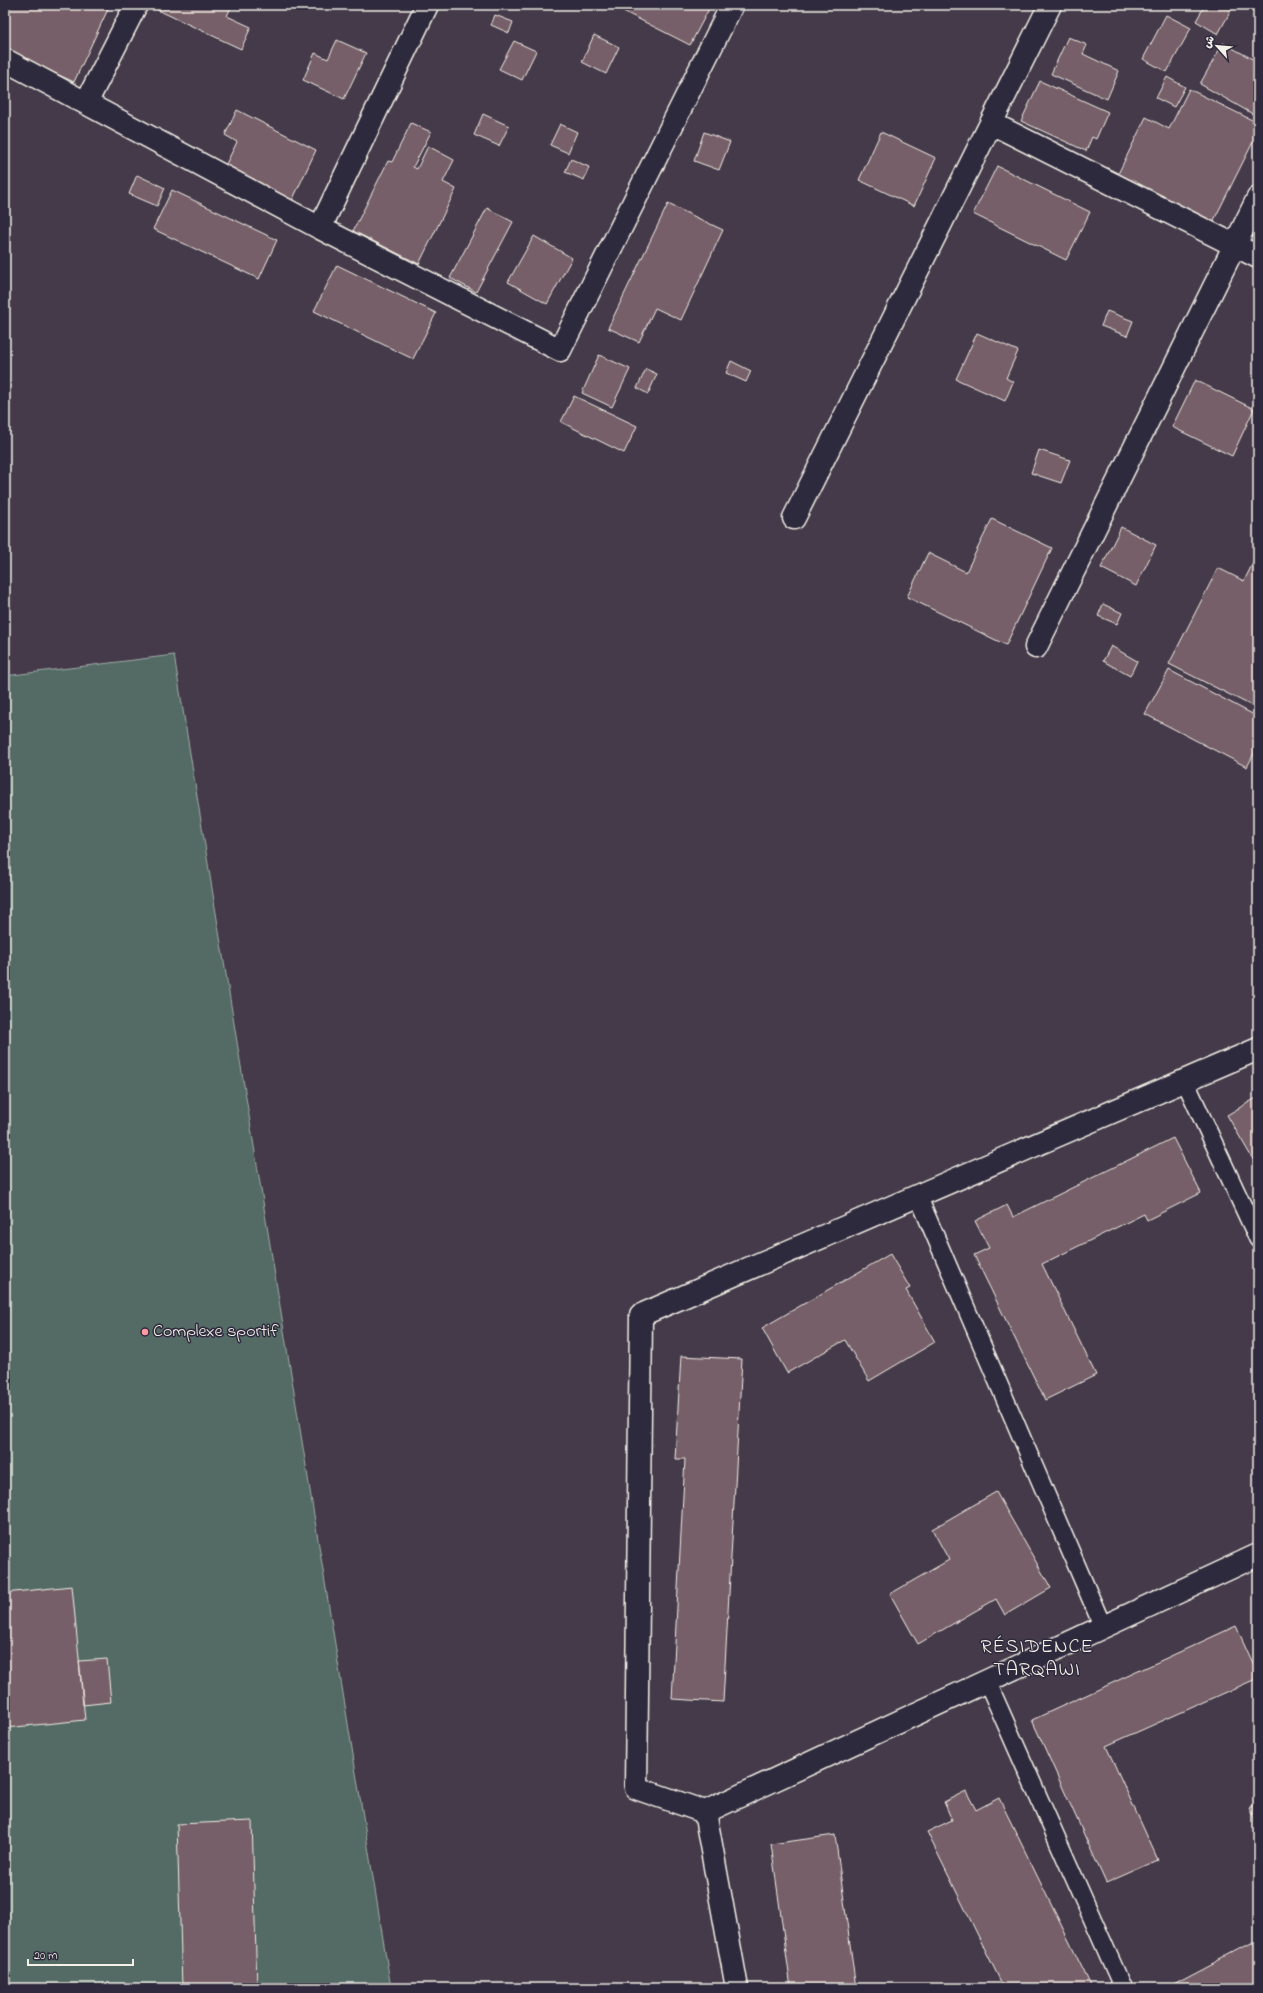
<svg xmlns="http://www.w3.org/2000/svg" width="1263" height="1993" viewBox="0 0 1263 1993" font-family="'Indie Flower','Playpen Sans Arabic',sans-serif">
	<rect width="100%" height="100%" fill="#443a4a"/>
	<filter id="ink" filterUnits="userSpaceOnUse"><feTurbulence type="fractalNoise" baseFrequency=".025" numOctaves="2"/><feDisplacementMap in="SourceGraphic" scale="8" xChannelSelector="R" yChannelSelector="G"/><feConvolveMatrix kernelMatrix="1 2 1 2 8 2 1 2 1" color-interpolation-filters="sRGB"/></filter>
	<g filter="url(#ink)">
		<path fill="#536a65" stroke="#a4aea6" d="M174 655 391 1988H5V676Z"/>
		<path fill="#765e67" stroke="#f4f1e8" d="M8 5H100L108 9 74 82 5 50V11Z
			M147 5H232L227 16 251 27 241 49Z
			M611 5H711L690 45Z
			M1205 5H1234L1218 34 1196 21Z
			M495 15 513 22 509 33 491 25Z
			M1166 15 1191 28 1167 72 1143 59Z
			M594 35 619 47 606 74 582 62Z
			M1068 37 1087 45 1083 54 1119 71 1107 99 1051 74Z
			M337 40 366 53 344 99 303 80 315 53 328 59Z
			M514 41 536 51 522 80 499 69Z
			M1223 43 1258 62V117L1200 84Z
			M1167 77 1185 87 1174 107 1156 98Z
			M1040 81 1108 112 1096 139 1092 137 1086 151 1021 121Z
			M1189 89 1258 123V132L1213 222 1118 174 1146 117 1169 129Z
			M237 110 316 150 292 201 224 168 237 142 225 135Z
			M483 114 509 126 499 146 474 135Z
			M411 123 431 132 413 167 417 169 428 146 454 160 443 182 456 189 419 264 353 231 388 161 392 162Z
			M560 124 577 132 568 153 550 145Z
			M704 132 730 142 719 170 694 161Z
			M881 132 936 158 914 206 859 180Z
			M571 159 589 167 584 180 565 172Z
			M997 166 1090 212 1066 260 973 214Z
			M137 175 165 188 157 206 129 194Z
			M172 190 277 240 259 279 153 229Z
			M668 204 723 230 681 320 655 308 639 342 608 328Z
			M487 208 513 222 476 292 450 278Z
			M534 236 572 258 547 304 508 282Z
			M337 265 436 313 413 359 314 311Z
			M1107 311 1133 321 1127 336 1101 326Z
			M977 333 1018 351 1006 378 1013 382 1005 401 956 379Z
			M599 355 630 369 612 407 582 393Z
			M731 361 751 371 746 382 726 373Z
			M646 369 657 374 648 394 637 388Z
			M1195 380 1254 409 1232 456 1172 427Z
			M574 396 637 426 624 453 561 422Z
			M1039 450 1070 460 1061 483 1031 473Z
			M992 519 1052 548 1006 645 907 597 928 553 966 572Z
			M1121 527 1156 545 1136 586 1101 568Z
			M1258 553V709L1169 664 1218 568 1244 581Z
			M1103 604 1122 613 1117 624 1098 616Z
			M1111 646 1137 661 1130 676 1103 661Z
			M1169 670 1258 717V746L1247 767 1145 714Z
			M1258 1097V1168L1227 1115Z
			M1173 1138 1201 1193 1147 1220 1144 1214 1042 1264 1096 1375 1045 1400 974 1255 989 1248 975 1221 1007 1205 1013 1217Z
			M890 1254 910 1288 906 1290 935 1342 869 1381 845 1340 787 1373 762 1328Z
			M681 1356 742 1359 723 1702 672 1699 685 1459H675Z
			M996 1492 1051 1588 1005 1615 996 1599 918 1644 890 1594 949 1560 932 1529Z
			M72 1586 85 1720 5 1728V1593Z
			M1236 1626 1258 1674V1678L1106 1746 1158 1860 1106 1883 1032 1720Z
			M107 1659 111 1702 83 1705 79 1661Z
			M966 1791 976 1810 999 1798 1092 1988H1004L927 1832 952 1820 944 1802Z
			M1258 1805V1825L1250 1809Z
			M252 1821 257 1988H182L177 1824Z
			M835 1835 856 1988H791L771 1844Z
			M1258 1940V1988H1167Z"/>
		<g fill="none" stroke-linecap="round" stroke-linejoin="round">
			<g stroke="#f4f1e8" stroke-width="20">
				<path id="service" d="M1185 1081 1258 1239
					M918 1196 1103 1627
					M987 1681 1123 1988"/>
			</g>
			<g stroke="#f4f1e8" stroke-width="25">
				<path id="minor" d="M5 60 320 228 427 5
					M86 103 136 5
					M991 123 1258 257
					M320 228 560 350 732 5
					M794 518 1050 5
					M1036 647 1258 198
					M705 1812 636 1788 641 1315 1258 1049
					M737 1988 705 1812 1258 1555"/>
			</g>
			<use href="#service" stroke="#2f2a3d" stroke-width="17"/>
			<use href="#minor" stroke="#2f2a3d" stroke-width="22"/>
		</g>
	</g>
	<circle fill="#ff9aa2" stroke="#2f2a3d" stroke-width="1.5" cx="145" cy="1332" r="4"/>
	<g text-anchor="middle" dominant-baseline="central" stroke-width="3" stroke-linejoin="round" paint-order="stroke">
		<g font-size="18" fill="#f4f1e8" stroke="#2f2a3d" text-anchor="start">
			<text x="153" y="1332">Complexe sportif</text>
		</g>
		<g font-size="20" letter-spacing="1" fill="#f4f1e8" stroke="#2f2a3d">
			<text x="1037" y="1647">RÉSIDENCE<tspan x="1037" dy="23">TARQAWI</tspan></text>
		</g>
	</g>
	<rect width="1263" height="1993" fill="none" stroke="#2f2a3d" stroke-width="20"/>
	<rect x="10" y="10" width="1243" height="1973" fill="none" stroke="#f4f1e8" stroke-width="1.5" filter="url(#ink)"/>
	<g transform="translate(1217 46) rotate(297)" stroke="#2f2a3d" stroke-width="3" paint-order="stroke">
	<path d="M0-3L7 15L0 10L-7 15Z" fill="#f4f1e8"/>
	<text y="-6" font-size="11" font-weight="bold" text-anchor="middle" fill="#f4f1e8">ش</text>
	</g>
	<path d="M28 1959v6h105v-6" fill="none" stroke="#f4f1e8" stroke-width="2"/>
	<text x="34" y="1959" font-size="12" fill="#f4f1e8" stroke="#2f2a3d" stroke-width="3" paint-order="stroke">20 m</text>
</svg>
